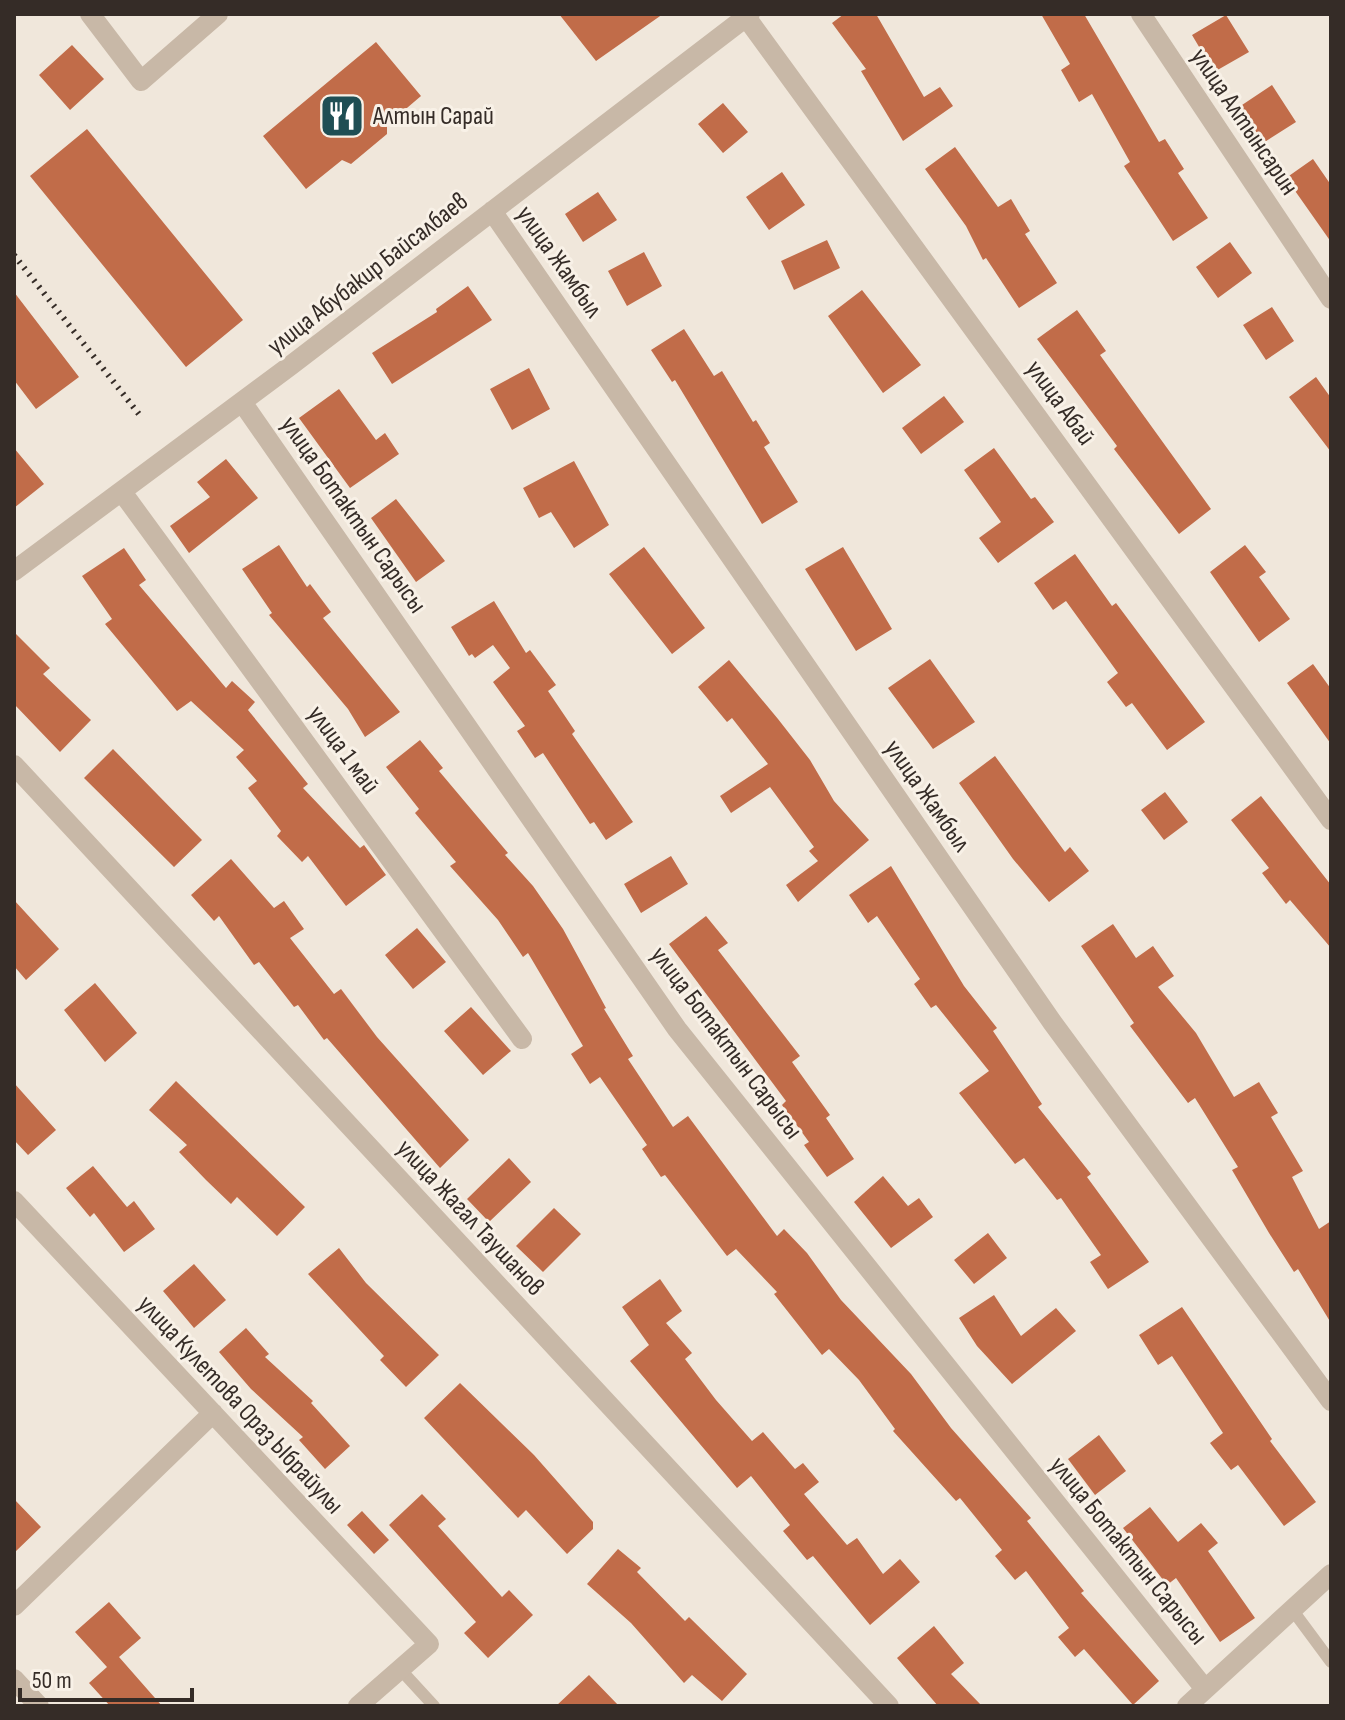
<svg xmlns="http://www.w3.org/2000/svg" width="1345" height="1720" viewBox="0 0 1345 1720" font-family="'Sofia Sans Condensed',sans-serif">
	<rect width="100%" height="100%" fill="#f0e7db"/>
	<path fill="#c16c49" d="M559 14H663L596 61Z
		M844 14H876L924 97 940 87 953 106 903 141 861 71 866 69 832 23Z
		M1041 14H1084L1159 142 1165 139 1184 169 1178 173 1208 218 1173 241 1124 166 1130 162 1092 94 1079 102 1061 70 1070 64Z
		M1226 15 1249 52 1214 72 1192 35Z
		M376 42 421 96 387 125V134L351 164 342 160 306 189 263 136Z
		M72 45 104 79 70 110 39 75Z
		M1272 85 1296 122 1260 145 1236 109Z
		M723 103 748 132 723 153 698 124Z
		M87 129 243 320 186 367 30 176Z
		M955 147 998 207 1011 199 1030 231 1025 234 1057 283 1019 308 986 258 983 260 966 226 925 169Z
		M1313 159 1331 185V242L1286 178Z
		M782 172 805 205 769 230 746 197Z
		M598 192 617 220 583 242 565 214Z
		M827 240 840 268 794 290 781 261Z
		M1230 242 1252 273 1218 298 1196 267Z
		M644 252 662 286 627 306 608 271Z
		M468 286 492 320 392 384 372 353 437 312 436 309Z
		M862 290 921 365 883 393 828 316Z
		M14 292 79 377 36 409 14 380Z
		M1272 307 1294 341 1266 360 1243 325Z
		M1077 310 1106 351 1100 355 1211 509 1179 534 1114 449 1117 446 1037 339Z
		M684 329 714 376 722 371 753 422 756 420 770 443 764 447 798 502 762 524 675 380 672 382 651 350Z
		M529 368 550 409 512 430 490 389Z
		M1316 377 1331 398V452L1289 397Z
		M339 389 376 440 385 433 399 454 350 488 299 418Z
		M944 396 964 422 921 454 902 428Z
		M14 448 44 484 14 508Z
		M994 448 1031 499 1035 497 1054 522 998 563 979 538 1001 522 964 470Z
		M226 459 258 498 189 553 170 526 210 497 197 482Z
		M574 461 609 525 574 548 551 512 539 518 523 488Z
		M396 499 445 561 416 582 371 518Z
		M279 545 307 587 310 584 331 612 323 618 400 712 365 737 348 709 269 615 272 613 242 569Z
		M1245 545 1266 572 1259 577 1290 619 1259 642 1210 572Z
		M644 547 705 628 672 654 609 574Z
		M843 547 892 629 856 651 805 569Z
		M124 548 146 580 139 585 226 688 232 681 255 702 248 710 308 784 303 788 360 848 364 845 386 875 346 906 308 856 302 862 277 836 281 831 248 788 257 781 236 757 244 750 191 701 177 711 105 624 112 619 82 576Z
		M1075 554 1112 606 1116 603 1205 722 1167 750 1132 703 1126 707 1107 682 1118 673 1066 601 1053 610 1034 583Z
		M494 601 526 653 530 650 556 685 548 691 575 731 572 734 633 822 606 840 594 822 590 824 543 753 535 758 517 731 525 726 493 682 510 668 493 645 475 658 472 654 469 656 451 627Z
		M14 632 50 668 43 674 91 720 60 752 14 704Z
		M930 659 975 722 933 749 888 688Z
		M729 660 778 719 810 760 834 801 869 840 798 902 786 885 818 861 809 851 814 847 770 787 731 813 720 796 768 764 732 718 727 722 698 687Z
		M1313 664 1331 689V744L1287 683Z
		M420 740 443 768 439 771 508 853 505 855 533 886 563 929 606 1008 604 1009 633 1056 628 1059 673 1127 688 1116 777 1236 784 1229 807 1253 841 1300 911 1374 951 1428 1031 1518 1027 1521 1084 1591 1081 1593 1159 1681 1133 1705 1084 1649 1075 1657 1058 1637 1069 1628 1026 1571 1015 1580 995 1556 1002 1550 960 1498 956 1501 893 1431 895 1429 859 1380 829 1349 822 1355 774 1294 777 1292 736 1249 727 1256 665 1175 661 1177 642 1149 647 1145 600 1077 590 1084 571 1054 583 1046 528 953 523 957 498 920 450 866 456 862 415 813 419 809 386 767Z
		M113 749 202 840 174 867 84 778Z
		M995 756 1065 852 1070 847 1089 871 1049 902 1013 859 959 783Z
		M1165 792 1188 822 1164 840 1141 810Z
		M1261 796 1331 885V948L1290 900 1286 904 1262 873 1269 868 1231 820Z
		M671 856 688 884 641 913 624 884Z
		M231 859 274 908 284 901 304 929 290 938 334 994 341 989 377 1037 469 1140 440 1168 327 1038 324 1040 298 1005 294 1007 259 962 254 965 219 916 214 921 191 895Z
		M891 866 964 986 997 1028 993 1031 1042 1104 1038 1107 1091 1174 1087 1177 1149 1262 1108 1289 1090 1262 1101 1255 1061 1198 1057 1200 1024 1158 1015 1164 959 1093 989 1071 936 1005 931 1008 914 984 920 979 877 916 868 923 849 895Z
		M14 900 59 949 26 980 14 966Z
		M706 916 728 943 718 950 800 1056 792 1062 830 1115 826 1118 854 1159 827 1177 804 1145 809 1142 782 1105 786 1101 669 944Z
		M1113 924 1136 958 1153 946 1174 976 1158 987 1196 1033 1234 1097 1259 1082 1278 1113 1271 1117 1303 1171 1292 1177 1319 1229 1331 1221V1323L1298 1269 1294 1272 1269 1233 1232 1170 1238 1167 1195 1098 1188 1103 1130 1026 1134 1023 1081 946Z
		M417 928 446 962 413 989 385 955Z
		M95 983 137 1033 105 1062 64 1010Z
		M471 1007 511 1051 483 1075 444 1031Z
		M176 1081 305 1207 277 1236 237 1197 231 1204 206 1180 179 1152 187 1145 149 1110Z
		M14 1083 56 1130 28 1155 14 1140Z
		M509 1158 531 1182 489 1222 467 1199Z
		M93 1166 127 1207 134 1201 155 1229 124 1252 94 1213 90 1217 66 1188Z
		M883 1176 908 1206 919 1198 933 1217 891 1248 854 1202Z
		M554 1208 581 1234 543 1272 516 1246Z
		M988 1233 1007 1258 974 1284 954 1260Z
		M339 1248 366 1283 439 1355 406 1387 380 1360 384 1356 308 1274Z
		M194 1264 226 1300 194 1328 163 1291Z
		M660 1279 682 1311 666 1323 692 1353 685 1359 716 1400 752 1441 763 1432 795 1469 803 1463 819 1482 804 1494 847 1545 857 1538 883 1574 900 1559 920 1582 870 1625 813 1556 807 1560 783 1531 790 1525 751 1476 737 1488 630 1361 649 1345 622 1307Z
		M994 1295 1021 1336 1056 1308 1076 1331 1012 1384 977 1346 959 1318Z
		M1182 1307 1272 1439 1270 1441 1316 1502 1284 1526 1238 1465 1231 1470 1210 1443 1223 1433 1172 1356 1158 1365 1139 1335Z
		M246 1328 269 1354 265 1357 313 1401 311 1403 350 1446 325 1469 299 1440 303 1437 251 1389 219 1352Z
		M460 1383 534 1455 593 1522V1529L567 1554 526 1510 518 1518 424 1418Z
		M1099 1435 1126 1471 1095 1495 1068 1459Z
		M422 1494 446 1519 438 1526 502 1597 509 1590 533 1615 488 1658 464 1633 476 1622 389 1525Z
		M14 1499 41 1527 14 1553Z
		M1150 1507 1178 1542 1201 1523 1218 1543 1208 1551 1255 1618 1220 1642 1176 1578 1167 1585 1123 1528Z
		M362 1511 389 1540 374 1554 347 1525Z
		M618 1549 641 1568 637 1572 685 1621 689 1617 747 1674 722 1701 692 1675 684 1683 631 1623 587 1584Z
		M109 1602 141 1638 119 1657 162 1706H110L89 1683 107 1667 75 1632Z
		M934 1626 964 1663 951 1674 982 1706H938L897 1658Z
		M589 1675 619 1706H556Z"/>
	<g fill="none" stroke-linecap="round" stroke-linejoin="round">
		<path stroke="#c8b8a7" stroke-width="12" d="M1291 1608 1331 1662
			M400 1669 434 1706"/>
		<path stroke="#c8b8a7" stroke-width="20" d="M90 14 141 81 218 14
			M1141 14 1331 299
			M746 17 1331 820
			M492 211 1052 1022 1331 1401
			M242 402 677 1029 1205 1689
			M122 492 522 1039
			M14 571 290 366 750 14
			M14 765 889 1706
			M14 1201 429 1644 358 1706
			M14 1606 213 1413
			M14 1679 39 1706
			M1187 1706 1331 1574"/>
		<path stroke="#352c27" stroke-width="6" stroke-dasharray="2 6" stroke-linecap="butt" d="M14 255 142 418"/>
	</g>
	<defs>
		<g id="restaurant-square" transform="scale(2.3)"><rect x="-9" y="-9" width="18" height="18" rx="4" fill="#1f4e54" stroke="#f8f1e7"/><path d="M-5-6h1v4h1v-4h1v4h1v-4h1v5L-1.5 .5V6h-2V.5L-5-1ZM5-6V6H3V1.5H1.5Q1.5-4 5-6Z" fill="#fff"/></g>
	</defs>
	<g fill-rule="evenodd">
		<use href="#restaurant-square" x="342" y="116"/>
	</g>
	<g text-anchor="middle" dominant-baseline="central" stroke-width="6" stroke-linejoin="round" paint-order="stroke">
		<g font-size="26" fill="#352c27" stroke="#f8f1e7" text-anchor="start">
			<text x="373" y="116">Алтын Сарай</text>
		</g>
		<g font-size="26" fill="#352c27" stroke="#f8f1e7">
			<text transform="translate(1244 122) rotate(56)">улица Алтынсарин</text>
			<text transform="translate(559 262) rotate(55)">улица Жамбыл</text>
			<text transform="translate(368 274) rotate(-38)">улица Абубакир Байсалбаев</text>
			<text transform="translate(1060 403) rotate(54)">улица Абай</text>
			<text transform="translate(353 515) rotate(55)">улица Ботактын Сарысы</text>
			<text transform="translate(343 750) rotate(54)">улица 1 май</text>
			<text transform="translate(927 796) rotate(55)">улица Жамбыл</text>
			<text transform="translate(726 1043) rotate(53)">улица Ботактын Сарысы</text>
			<text transform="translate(470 1218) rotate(47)">улица Жагал Таушанов</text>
			<text transform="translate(240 1405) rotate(47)">улица Кулетова Ораз Ыбрайулы</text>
			<text transform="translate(1128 1551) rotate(51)">улица Ботактын Сарысы</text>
		</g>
	</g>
	<rect width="1345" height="1720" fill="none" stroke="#352c27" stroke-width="32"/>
	<path d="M20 1688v12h172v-12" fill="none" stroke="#352c27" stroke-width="4"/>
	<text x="32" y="1688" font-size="24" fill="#352c27" stroke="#f8f1e7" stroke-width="6" paint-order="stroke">50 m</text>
</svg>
